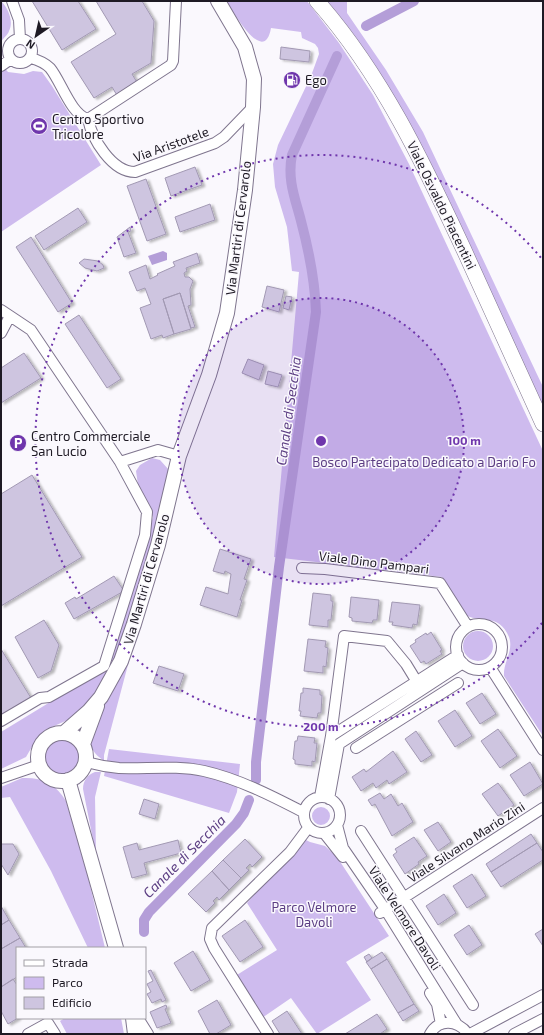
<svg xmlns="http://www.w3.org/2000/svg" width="544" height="1035" viewBox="0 0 544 1035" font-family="'Exo 2',sans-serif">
	<defs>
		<filter id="shadow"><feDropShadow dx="3" dy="1.5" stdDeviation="1" flood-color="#0004"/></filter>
	</defs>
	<rect width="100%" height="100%" fill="#faf8fd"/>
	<path fill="#cebbee" d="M1 1C8 8 14 21 9 31 8 35 3 38 1 42Z
		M226 1H307L339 43 373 95 409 164 543 451V736L504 676C503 662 514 651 509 637 499 612 478 624 464 614 457 610 447 586 442 577L274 557 299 272 292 271 287 227 275 187 273 164 278 145 311 76 319 54 318 48 315 44 302 38 301 32 271 28C264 67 233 11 226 1Z
		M327 1H347V13L386 70 423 132 543 387V409C516 349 489 289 462 230 424 149 386 69 327 1Z
		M1 64 8 72 24 74 33 71 42 72 52 86 101 165 1 232Z
		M152 458 160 460 169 470 154 534 121 646 104 682 80 711 70 719 45 730 37 738 26 757 1 769V732L101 671 114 653 153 517 138 485 136 471 140 465Z
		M463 646a15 15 0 1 1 30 0a15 15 0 1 1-30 0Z
		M129 661 104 755V761C100 758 95 754 93 750 80 728 117 680 129 661Z
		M44 756a18 18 0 1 1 36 0a18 18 0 1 1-36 0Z
		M109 749 240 764 237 792 229 813 104 776Z
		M95 772H101L95 797 96 855 83 789C83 781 87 775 95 772Z
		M22 778C42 777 56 784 66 801L88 877 105 948H88L51 871 10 797 1 798V787Z
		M312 816a9 9 0 1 1 18 0a9 9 0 1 1-18 0Z
		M304 836 306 840 310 842 325 846 337 857 389 936 346 962 371 1000 317 1034 291 998 259 1020 232 978 277 950 247 903Z
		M65 1018H121L124 1034H67L60 1021Z"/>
	<path fill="#b49ed8" d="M163 251 167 253V260L152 265 148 256Z"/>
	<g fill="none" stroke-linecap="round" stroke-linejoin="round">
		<path stroke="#b49ed8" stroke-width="10" d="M366 26 414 1
			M256 780V762L279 567 316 312C315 281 309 251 301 221 295 198 287 179 292 155L337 56
			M144 932V920L149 912 236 824 244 813 249 800"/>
	</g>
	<path fill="#cec5e0" stroke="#a299b3" filter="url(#shadow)" d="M32 1H78L96 29 62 50Z
		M96 1H142L154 21 151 63 132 74 138 84 118 97 112 87 94 98 71 62 116 34Z
		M281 47 310 51 309 62 280 59Z
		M195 167 202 185 171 196 165 178Z
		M146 179 166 234 147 241 127 186Z
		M210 204 215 220 180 232 175 217Z
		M78 208 87 222 44 250 35 236Z
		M130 227 131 231 128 232 136 253 124 257 117 237Z
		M31 237 72 303 58 312 16 247Z
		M197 253 200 263 186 268 187 271 184 273 185 277H189L193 281 190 289 191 305 188 306 195 327 191 328 180 293 163 299 174 334 163 338 162 335 151 339 140 308 151 304 145 288 137 291 129 272 146 265 150 279 158 275 157 274 175 266 173 262Z
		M84 259 98 261 103 265 104 268 97 271 85 268 79 263Z
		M267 286 284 290 279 312 262 307Z
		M180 293 191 329 174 334 163 299Z
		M286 296 292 297 289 310 283 308Z
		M79 315 121 379 107 388 65 324Z
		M24 353 41 378 1 403V368Z
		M248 359 264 365 259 380 242 373Z
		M268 371 282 375 278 387 265 384Z
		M32 475 82 557 1 606V494Z
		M220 549 251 559 244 579 247 580 240 600H242L237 617 200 605 206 587 228 594 231 574 225 571 224 574 213 571Z
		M114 576 124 591 74 619 65 603 75 597 76 599Z
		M313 593 331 595V601H333L331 620H328V627L309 625Z
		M351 597 379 600 377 620H373L372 623 352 621V618L349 617Z
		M392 602 420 605 417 625 413 624 412 628 392 625 393 622H389Z
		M44 620 59 645 51 671 38 678 15 637Z
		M431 632 442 650 440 651 442 654 426 664 424 661 421 663 410 646 416 642 415 640 426 633 427 635Z
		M308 639 326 641 325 647 328 648 326 667 323 666V673L304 671Z
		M1 649 31 698 1 716Z
		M159 666 184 674 178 691 153 683Z
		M303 688 320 690V695H322L321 713H318L317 718 300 716 301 711H299L301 693H303Z
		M482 693 496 714 480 724 466 703Z
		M455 710 472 736 455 747 438 721Z
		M498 729 517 756 500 768 481 741Z
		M416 731 432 755 421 762 405 739Z
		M298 736 315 738 314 743H317L315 762 312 761V766L295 764V760L293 759 295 741H297Z
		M393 751 407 772 389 784 387 780 376 788 373 783 361 791 352 777 364 769 366 772Z
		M530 762 543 784 524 796 510 775Z
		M498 783 514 805 498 816 482 794Z
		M380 793 384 799 391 794 398 806 402 803 413 822 392 836 375 804 372 806 368 800Z
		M144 799 159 804 155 819 139 814Z
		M438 822 451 842 438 851 424 830Z
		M531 834 537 843 491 872 486 864Z
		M414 837 427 856 418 862 419 864 405 874 393 855 397 852 395 849Z
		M245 839 262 857 252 867 250 864 246 868 249 870 241 878 223 860Z
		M178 840 181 853 144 863 147 874 132 878 123 847 137 843 139 850Z
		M537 843 543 852V860L501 887 491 872Z
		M1 844H13L19 854 8 875 1 864Z
		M223 860 241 878 229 890 212 871Z
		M212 871 229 890 219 900 217 897 213 901 215 903 206 912 188 894Z
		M472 874 486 896 467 908 453 886Z
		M444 894 456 913 438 925 426 906Z
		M1 906 9 920 1 925Z
		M9 920 20 938 1 949V925Z
		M245 920 263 947 240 962 222 936Z
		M469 925 482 945 467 955 454 935Z
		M543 929V946L535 934Z
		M20 938 26 948H17V977L1 987V949Z
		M193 951 210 980 191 991 174 963Z
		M382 952 387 959 371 969 366 962Z
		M369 954 372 958 367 962 364 957Z
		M387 959 414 1004 398 1013 371 969Z
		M151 970 166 1000 162 1002 161 999 152 1003 147 994 151 992 147 984 153 981 148 971Z
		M13 979 17 985 18 1018 8 1024 1 1011V987Z
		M217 1000 231 1025 216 1034H210L198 1011Z
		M414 1004 419 1011 403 1021 398 1013Z
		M166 1005 167 1008 165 1009 171 1023 157 1028 150 1012Z
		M287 1011 302 1034H280L272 1021Z
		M377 1014 387 1029 380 1034H345Z"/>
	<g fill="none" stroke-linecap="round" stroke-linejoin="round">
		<g stroke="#7f758e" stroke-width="12">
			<path id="street" d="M12 1 19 20 20 39
				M8 51a12 12 0 1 1 24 0a12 12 0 1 1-24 0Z
				M31 58C38 60 44 62 50 68 61 81 71 115 88 119L171 65 173 61 176 1
				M1 66 11 59
				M88 119C92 139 112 172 135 172L215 143 224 137 253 107
				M1 310 31 330 120 462
				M1 333 10 316
				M302 568 325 569 440 583 468 627
				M456 647a23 23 0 1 1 46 0a23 23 0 1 1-46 0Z
				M490 667 543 750
				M1 721 40 698 49 697 104 666 145 535 147 512 120 462 158 450 179 456
				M331 736 344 636 387 641 406 664 417 682
				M356 748 458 683
				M86 762C97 765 108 767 119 768 147 769 177 765 204 771 239 779 272 796 303 812
				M1 778 39 765
				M304 815a18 18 0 1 1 36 0a18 18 0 1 1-36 0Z
				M320 797 331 736 458 655
				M329 799 339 744 463 663
				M337 825 343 848 385 909 456 1023
				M361 831 473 1005
				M324 833 343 857
				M380 913 543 808
				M430 993 437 1004 441 1024
				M138 1018 148 1034
				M28 1034 48 1023 55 1034
				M268 1034 214 948 210 939 212 928 290 852 308 828
				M430 1034C439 1018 458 1020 468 1034
				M470 1034 543 995
				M514 1034 543 1019"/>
		</g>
		<g stroke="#7f758e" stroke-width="16">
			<path id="secondary" d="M65 732 89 711 101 697 121 661 134 624 158 545 179 456 209 375 227 313 245 190 253 107 254 79 245 47 218 1
				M38 757a24 24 0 1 1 48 0a24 24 0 1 1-48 0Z
				M83 744 97 706
				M68 780 116 948
				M133 1018 135 1034"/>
		</g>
		<g stroke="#7f758e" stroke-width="16">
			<path id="primary" d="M317 1C382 75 423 162 464 250 490 308 517 366 543 424"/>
		</g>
		<use href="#street" stroke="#fff" stroke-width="10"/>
		<use href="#secondary" stroke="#fff" stroke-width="14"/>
		<use href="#primary" stroke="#fff" stroke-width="15"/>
	</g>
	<circle cx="321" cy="441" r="143" fill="#6f36ac" fill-opacity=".12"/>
	<g fill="none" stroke="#6f36ac" stroke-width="2" stroke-dasharray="2 4">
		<circle cx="321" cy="441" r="143"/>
		<path d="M542 623A286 286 0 1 1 542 259"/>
	</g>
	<defs>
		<g id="fuel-disc" transform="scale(0.9)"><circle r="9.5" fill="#6f36ac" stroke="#faf8fd"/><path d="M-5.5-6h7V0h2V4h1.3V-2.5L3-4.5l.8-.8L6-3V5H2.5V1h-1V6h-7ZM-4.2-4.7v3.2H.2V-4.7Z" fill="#fff"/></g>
		<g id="stadium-disc" transform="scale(0.9)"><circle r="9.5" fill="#6f36ac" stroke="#faf8fd"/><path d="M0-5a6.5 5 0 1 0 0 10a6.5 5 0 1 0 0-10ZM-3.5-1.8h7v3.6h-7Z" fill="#fff"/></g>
		<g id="parking-disc" transform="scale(0.9)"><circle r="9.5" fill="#6f36ac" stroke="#faf8fd"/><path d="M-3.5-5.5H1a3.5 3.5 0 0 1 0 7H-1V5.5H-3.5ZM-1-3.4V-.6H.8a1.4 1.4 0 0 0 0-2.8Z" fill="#fff"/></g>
	</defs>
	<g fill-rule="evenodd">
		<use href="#fuel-disc" x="292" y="80"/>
		<use href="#stadium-disc" x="39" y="126"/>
		<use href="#parking-disc" x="18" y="443"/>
	</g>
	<g text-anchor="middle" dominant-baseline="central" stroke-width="3" stroke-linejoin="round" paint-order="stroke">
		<g font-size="13" fill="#1e1a24" stroke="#faf8fd" text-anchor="start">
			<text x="305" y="80">Ego</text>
			<text x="52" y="119">Centro Sportivo<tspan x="52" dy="15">Tricolore</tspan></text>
			<text x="31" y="436">Centro Commerciale<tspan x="31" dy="15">San Lucio</tspan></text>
		</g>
		<g font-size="13" fill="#1e1a24" stroke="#faf8fd">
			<text transform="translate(171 144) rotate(-20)">Via Aristotele</text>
			<text transform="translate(442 205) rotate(64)">Viale Osvaldo Piacentini</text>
			<text transform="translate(238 228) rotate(-83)">Via Martiri di Cervarolo</text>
			<text transform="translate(374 562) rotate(7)">Viale Dino Pampari</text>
			<text transform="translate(146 579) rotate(-74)">Via Martiri di Cervarolo</text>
			<text transform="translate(466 842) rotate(-33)">Viale Silvano Mario Zini</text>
			<text transform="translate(405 918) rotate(57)">Viale Velmore Davoli</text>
		</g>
		<g font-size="13" fill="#5c3e84" stroke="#faf8fd">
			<text x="424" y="462">Bosco Partecipato Dedicato a Dario Fo</text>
			<text x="314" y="907">Parco Velmore<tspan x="314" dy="15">Davoli</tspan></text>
		</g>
		<g font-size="14" font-style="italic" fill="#5c3e83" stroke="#faf8fd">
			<text transform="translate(288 411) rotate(-82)">Canale di Secchia</text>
			<text transform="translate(184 856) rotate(-45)">Canale di Secchia</text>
		</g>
	</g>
	<circle cx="321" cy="441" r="6" fill="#6f36ac" stroke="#faf8fd" stroke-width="2"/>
	<g font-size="12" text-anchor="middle" font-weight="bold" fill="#6f36ac" stroke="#faf8fd" stroke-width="3" stroke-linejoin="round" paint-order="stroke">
		<text x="464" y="445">100 m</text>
		<text x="321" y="731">200 m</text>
	</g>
	<rect width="544" height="1035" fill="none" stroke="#1e1a24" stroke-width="4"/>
	<rect x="16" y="947" width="130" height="72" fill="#faf8fd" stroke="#a29fa6"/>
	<rect x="24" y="960" width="20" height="6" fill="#ffffff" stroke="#a29fa6"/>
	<text x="52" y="967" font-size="12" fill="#1e1a24">Strada</text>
	<rect x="24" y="977" width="20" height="12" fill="#cebbee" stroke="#a29fa6"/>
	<text x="52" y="987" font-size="12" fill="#1e1a24">Parco</text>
	<rect x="24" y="997" width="20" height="12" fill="#cec5e0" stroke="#a29fa6"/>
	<text x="52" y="1007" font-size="12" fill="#1e1a24">Edificio</text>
	<g transform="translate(36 36) rotate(214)" stroke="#faf8fd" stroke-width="3" paint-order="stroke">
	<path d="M0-3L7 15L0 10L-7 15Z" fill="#1e1a24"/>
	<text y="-6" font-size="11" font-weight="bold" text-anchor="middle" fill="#1e1a24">N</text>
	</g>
</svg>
